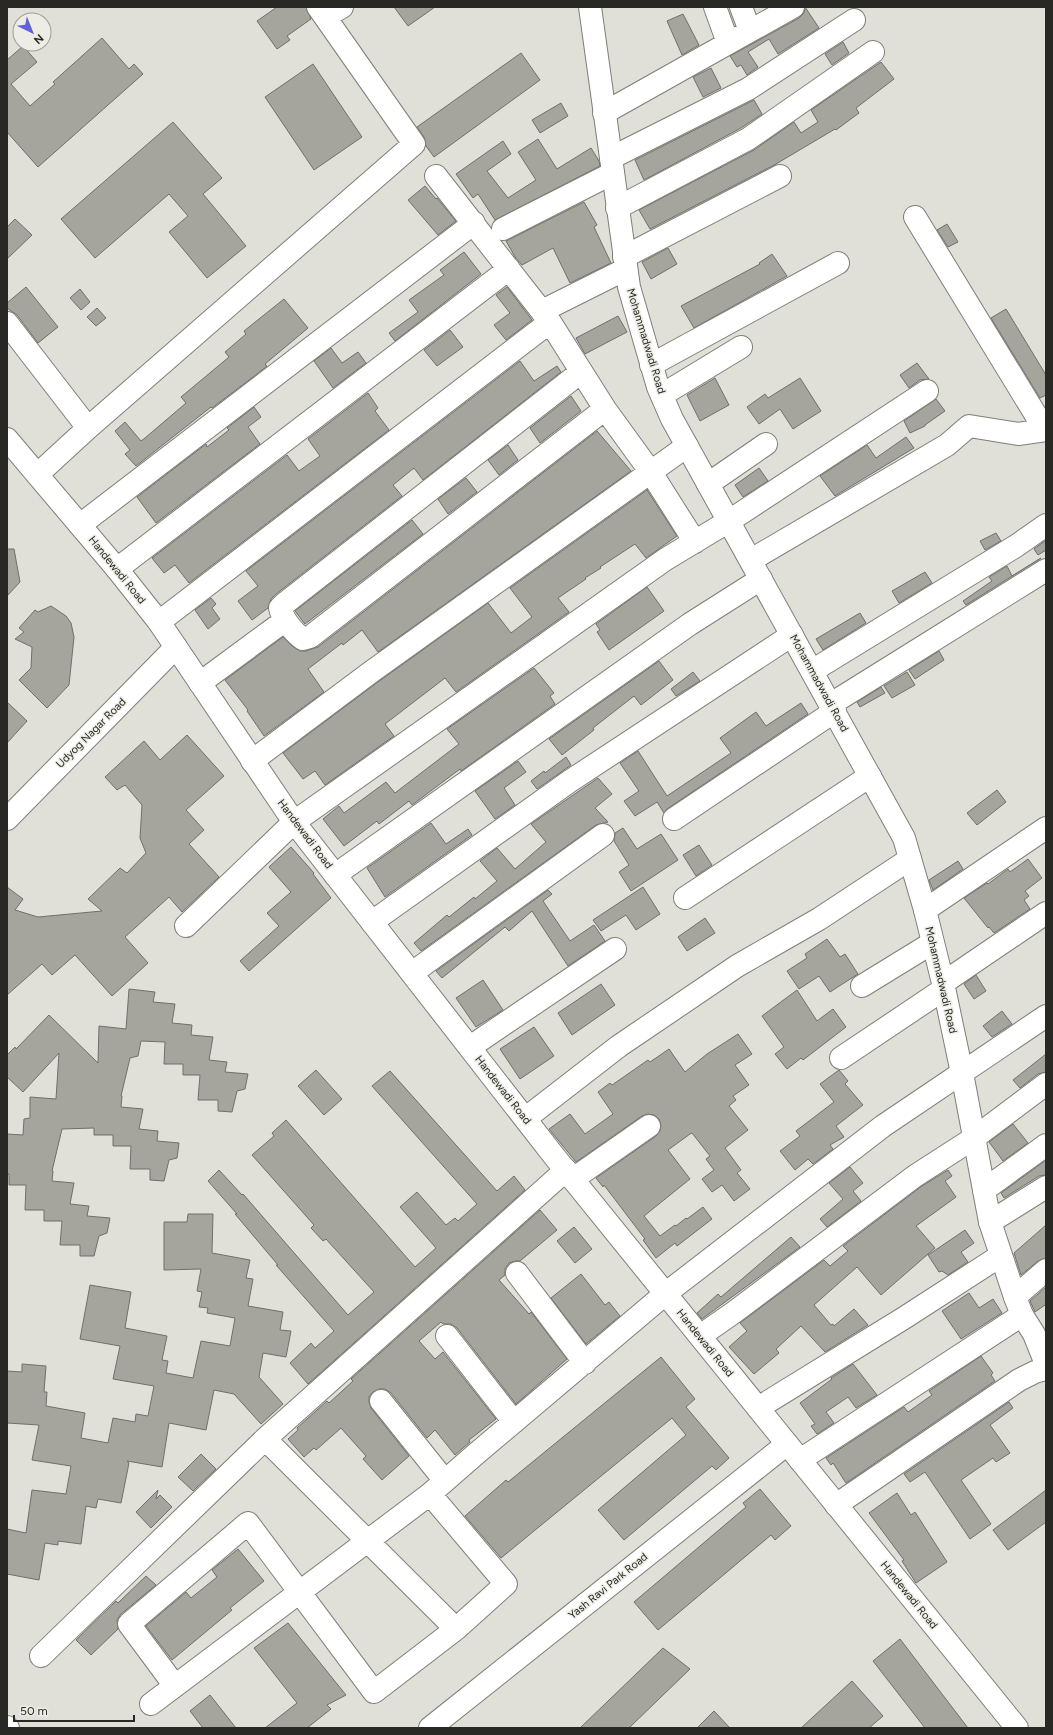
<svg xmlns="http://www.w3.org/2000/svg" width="1053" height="1735" viewBox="0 0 1053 1735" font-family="Figtree,sans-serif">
	<rect width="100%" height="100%" fill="#e0dfd8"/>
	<path fill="#a5a49d" stroke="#706f69" d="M277 7H306L311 19 287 36 290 40 277 49 257 21Z
		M394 7H435L408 26Z
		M805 7 819 28 778 54 769 39 748 52 758 67 747 75 741 65 737 67 730 56 799 18 804 13Z
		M683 14 699 45 682 55 667 21Z
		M102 38 129 69 134 64 143 74 38 167 7 132V60L23 46 37 62 11 84 30 106 55 84 53 82Z
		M843 42 849 53 832 65 825 54Z
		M521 53 540 80 434 157 426 146 424 137 417 127Z
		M881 62 894 79 856 108 859 113 836 130 835 129 776 164 650 229 639 210 754 150 794 122 801 133 818 122 811 110Z
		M313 64 362 137 314 170 265 97Z
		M711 68 721 88 703 97 693 77Z
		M754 100 762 114 741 128 644 180 635 160Z
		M561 103 568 116 540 133 532 120Z
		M173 122 222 178 203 194 246 246 207 278 169 232 188 216 169 194 95 258 61 219Z
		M538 139 557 169 591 148 599 161 600 166 495 220 478 194 473 198 456 174 503 141 511 154 487 171 508 198 536 180 518 152Z
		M425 186 436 199 437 198 456 221 438 235 408 200Z
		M584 202 597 225 594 227 611 263 570 283 553 248 522 265 515 257 506 241Z
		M15 219 32 235 7 259V227Z
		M947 224 958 242 948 247 937 230Z
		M668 248 677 264 651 279 642 262Z
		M464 252 481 274 395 341 389 333 418 312 409 300 444 275 440 270Z
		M772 254 787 276 694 328 681 306 760 264 759 263Z
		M26 287 58 327 38 343 17 315 7 308V303Z
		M507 287 532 320 506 340 494 325 510 313 496 295Z
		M80 289 90 302 81 310 70 298Z
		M284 299 308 328 265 364 267 366 257 374 212 408 211 407 136 466 125 454 130 450 115 431 125 422 141 441 145 438 186 403 181 397 229 357 225 352 246 334 244 331Z
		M97 308 106 318 96 326 87 317Z
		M1006 309 1046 375V395L1040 398 991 318Z
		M618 316 627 332 585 354 576 338Z
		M450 330 463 347 437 366 424 350Z
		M331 348 342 363 358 352 366 363 333 388 314 361Z
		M520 361 534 381 557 366 561 372 423 480 414 468 393 485 402 496 276 594 271 599 268 608 252 620 238 601 258 586 246 571Z
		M917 363 929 379 920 380 909 388 900 375Z
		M715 378 729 405 700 421 687 395Z
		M800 378 821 411 793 429 780 409 759 424 747 407 765 394 768 398Z
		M368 393 378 408 375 411 389 430 189 583 175 565 164 573 152 558 287 455 299 471 320 456 308 439Z
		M571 396 581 411 540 443 530 428Z
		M936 399 945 411 925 425V426L910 433 904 421Z
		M254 407 261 417 248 427 260 444 156 523 137 497 206 444 207 447 229 430 227 428Z
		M597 431 631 471 378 652 362 630 343 645 342 643 308 669 324 692 264 736 247 711 248 710 225 680 283 637 292 646 300 651H306L318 647Z
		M906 437 914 448 835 496 820 476 867 445 876 458Z
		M508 445 518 460 499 475 488 460Z
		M759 468 768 481 743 497 735 485Z
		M466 478 477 492 448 514 438 499Z
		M647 490 677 536 646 558 635 544 600 567 601 568 585 578 586 579 558 598 569 612 456 692 445 678 385 724 394 736 325 785 315 771 303 779 283 753 378 682 488 603 511 633 532 617 510 588Z
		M412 520 423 534 305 624 295 611Z
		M996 533 1001 541 985 550 980 541Z
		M1046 540V550L1038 555 1034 549Z
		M7 549H14L20 582 7 596Z
		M1041 558 966 605 963 601 992 581 989 577 1007 566 1012 576Z
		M925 572 932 583 899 603 892 591Z
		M647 587 664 611 609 650 597 632 600 630 596 624Z
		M211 598 216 604 212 608 220 619 208 629 195 610Z
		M51 606 66 616 71 623 74 637 69 685 47 708 19 680 31 668 32 647 15 639 24 632 19 628 35 610 38 612Z
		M860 613 866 623 823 650 816 639Z
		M939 651 944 660 915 679 909 670Z
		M659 661 673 680 641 705 634 696 593 728 594 730 562 755 549 739Z
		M534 668 554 693 550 696 555 704 461 771 460 769 412 805 409 801 379 824 377 821 344 846 323 819 339 806 344 813 386 782 395 793 459 744 447 729Z
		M693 672 700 681 676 696 671 689Z
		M907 672 915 685 892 698 884 686Z
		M881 687 885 693 860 707 857 702Z
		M7 702 27 721 7 743Z
		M801 703 808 714 667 809 664 813 657 802 635 816 624 801 639 791 620 763 638 751 667 796 731 753 720 738 756 712 766 726Z
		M187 735 224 776 186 810 204 830 189 844 219 877 182 912 169 897 125 937 148 963 112 996 75 955 52 975 42 964 7 995V887L23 899 15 910 38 917 102 911 88 899 120 868 127 873 146 853 140 838 142 805 125 785 117 790 105 777 144 741 160 760Z
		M566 757 571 765 537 789 531 781 544 771 545 773Z
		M518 761 526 772 504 788 515 805 495 819 475 791Z
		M598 778 612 794 595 808 608 822 596 825 421 951 414 943 447 915 449 917 474 897 475 899 497 881 480 861 497 848 515 869 546 842 531 824Z
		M997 790 1006 802 977 825 967 813Z
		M431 823 446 844 468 829 472 835 385 897 367 868Z
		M623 828 637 849 661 834 678 860 631 891 619 872 629 865 614 841 615 833Z
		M699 845 712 865 696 876 683 855Z
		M291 847 314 873 313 874 331 898 249 971 240 961 279 926 267 913 291 892 269 867Z
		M1028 859 1042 878 1025 891 1029 896 1024 900 1030 909 994 933 989 927 988 928 964 898 987 883 988 884 1008 869 1010 872Z
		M958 861 963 869 933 890 929 880Z
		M643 887 660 914 636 930 626 915 601 931 593 920Z
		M548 890 552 894 543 901 570 941 594 925 605 941 568 966 532 911 509 931 505 927 442 978 436 971Z
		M705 918 715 933 687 951 678 937Z
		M827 939 840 957 845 954 858 974 830 992 819 976 799 989 787 971 807 958 805 954Z
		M976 975 986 991 974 999 964 984Z
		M483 980 503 1010 476 1027 456 998Z
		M601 984 615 1005 572 1035 558 1013Z
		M129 989 155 992 153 1002 175 1004 172 1023 192 1025 191 1035 213 1037 209 1060 227 1062 225 1072 248 1074 245 1089 237 1091 232 1112 218 1111V1100H198L200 1075H183V1064H164L165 1042 141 1041 138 1056 130 1058 121 1096H122L121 1107 143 1109 139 1129 158 1131 157 1141 179 1143 177 1158 169 1160 164 1181 150 1180V1169H130L131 1146H113V1135H94V1128L62 1129 52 1171H53L52 1181 74 1183 70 1204 89 1206 87 1216 110 1218 107 1233 99 1236 94 1256H80V1245H60L62 1221H44V1210H25L26 1185H9V1174H7V1134L23 1135 24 1119 30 1118V1097L56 1099 59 1053 23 1092 7 1077V1055L15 1047 16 1049 49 1015 98 1063 99 1026 126 1029Z
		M797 990 817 1021 833 1009 846 1027 803 1060 801 1058 787 1069 775 1054 784 1047 762 1016Z
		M1002 1011 1012 1024 992 1037 983 1026Z
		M534 1027 554 1056 520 1079 500 1049Z
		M738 1034 752 1054 735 1065 749 1085 733 1096 736 1100 729 1106 748 1130 725 1148 741 1170 737 1173 750 1189 734 1201 722 1185 712 1192 702 1179 714 1170 706 1159 710 1156 692 1133 690 1134 668 1150 690 1179 644 1216 660 1236 675 1225 676 1226 686 1218 687 1219 703 1207 712 1219 677 1246 675 1243 656 1258 643 1240 645 1239 604 1185 603 1187 596 1178 656 1136 660 1131 661 1125 659 1119 654 1115 648 1114 642 1116 576 1162 549 1129 570 1114 585 1134 613 1114 598 1092 610 1083 612 1085 648 1060 650 1062 669 1049 685 1072 707 1054Z
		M1046 1054V1072L1038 1074 1020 1088 1013 1080Z
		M316 1070 342 1099 324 1115 298 1086Z
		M839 1070 848 1081 845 1084 863 1105 836 1126 844 1137 830 1145 833 1149 813 1164 808 1159 795 1170 780 1151 800 1136 796 1131 834 1102 820 1084Z
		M390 1071 497 1191 514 1176 525 1190 308 1384 290 1363 311 1343 315 1348 334 1331 276 1265H278L235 1214H237L208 1181 219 1170 242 1195 243 1194 348 1315 374 1292 326 1239 323 1241 311 1228 314 1225 252 1155 274 1136 272 1133 286 1120 415 1267 436 1248 400 1207 417 1192 446 1225 455 1218 458 1221 477 1204 372 1086Z
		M1013 1124 1028 1143 1003 1161 989 1142Z
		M1046 1160V1175L1039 1176 1004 1198 1001 1193Z
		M850 1167 863 1183 853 1191 861 1201 827 1227 820 1219 843 1199 829 1183Z
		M948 1170 952 1176 945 1181 956 1197 916 1226 935 1248 881 1295 857 1267 814 1305 831 1325 833 1324 834 1326 854 1309 868 1325 825 1352 801 1326 776 1349 779 1353 754 1374 729 1347 747 1331 740 1323 824 1260 830 1266 848 1251 843 1246 922 1186Z
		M540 1210 557 1230 520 1261H515L509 1263 505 1269V1275L499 1280 529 1314 531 1312 567 1359 516 1404 457 1328 451 1324H443L441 1322 419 1341 435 1359 443 1352 496 1419 469 1440 470 1442 455 1455 435 1430 427 1438 391 1393 385 1389H379L373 1392 369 1397V1402L371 1408 409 1456 382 1480 363 1459 366 1456 341 1428 316 1450 314 1448 304 1457 288 1439 298 1430 297 1428 327 1401 329 1403 353 1381 351 1379Z
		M188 1214H213L212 1253 250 1260 246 1278 253 1279 248 1306 283 1312 280 1330 291 1331 286 1357 263 1353 259 1377 283 1404 261 1424 234 1394 214 1390 206 1430 169 1423 162 1467 127 1461 129 1463 121 1503 98 1499 96 1508 86 1506 81 1544 58 1541V1545L45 1543 39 1580 7 1574V1529L26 1533 32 1490 66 1494 71 1466 32 1460 39 1425 7 1423V1371L22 1372V1364L46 1366 44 1392H47L46 1406 85 1413 81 1438 108 1443 113 1418 135 1422 136 1414 148 1416 154 1386 113 1379 120 1346 80 1339 90 1285 131 1292 125 1328 167 1336 162 1360 168 1361 166 1373 193 1378 201 1341 230 1346 235 1318 207 1313 208 1308 199 1307 202 1292 197 1291 201 1269 164 1270V1222H187Z
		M1046 1225V1258L1038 1261 1021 1275 1014 1253Z
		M574 1227 592 1249 575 1263 557 1241Z
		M965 1230 974 1243 961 1252 968 1262 948 1275 942 1271 939 1272 928 1255Z
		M791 1237 800 1247 702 1319 697 1313 718 1294 721 1297Z
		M581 1274 605 1305 609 1302 620 1316 586 1344 551 1298Z
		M1046 1287V1307L1045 1305 1035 1312 1030 1301Z
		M969 1293 979 1308 993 1299 1002 1313 961 1339 942 1311Z
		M981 1356 993 1373 991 1375 995 1381 846 1483 833 1463 831 1465 826 1458 904 1407 908 1412 932 1395 929 1391Z
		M661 1357 695 1399 686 1407 729 1458 716 1470 712 1466 624 1540 598 1510 686 1435 672 1418 501 1558 465 1516 506 1480 508 1482Z
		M853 1364 877 1395 856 1408 848 1397 826 1412 834 1423 817 1434 811 1426 815 1424 800 1403 832 1379 831 1378Z
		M1009 1402 1013 1408 990 1425 1010 1453 996 1462 993 1458 961 1480 991 1524 970 1539 925 1472 910 1482 904 1474Z
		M201 1454 216 1469 193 1491 178 1477Z
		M760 1489 791 1526 775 1540 771 1535 658 1630 634 1602 746 1507 743 1503Z
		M158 1490 156 1499 160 1495 172 1507 151 1528 136 1512Z
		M1046 1490V1522L1008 1550 993 1530Z
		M897 1493 911 1515 915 1512 947 1562 916 1583 902 1561 904 1560 869 1513Z
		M238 1549 264 1581 230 1608 232 1610 172 1660 146 1626 186 1592 191 1598 217 1577 212 1570Z
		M146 1576 156 1585 121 1614 117 1620 118 1629 91 1655 76 1640 116 1601 118 1603Z
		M288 1623 346 1695 327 1705 331 1709 307 1728H265L297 1703 254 1648Z
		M900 1639 968 1728H925L873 1661Z
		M663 1648 690 1669 629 1728H580Z
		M852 1681 883 1716 869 1728H801Z
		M210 1695 236 1728H203L190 1711Z
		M714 1711 730 1728H697Z"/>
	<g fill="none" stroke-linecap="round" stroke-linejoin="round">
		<g stroke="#7f7e77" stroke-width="24">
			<path id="minor" d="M715 7 728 43
				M325 17 342 7
				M750 31 793 7
				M604 113 750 31 741 7
				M611 158 748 89 854 20
				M436 176 550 322 605 409 650 471 695 542
				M617 208 748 139 873 52
				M915 217 1045 430
				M503 229 613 173
				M624 257 780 176
				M542 311 626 269
				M7 323 88 428
				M651 365 838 263
				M581 372 284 604 280 608C282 618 294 633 303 639L310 637 605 409
				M662 395 741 347
				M38 474 88 428 414 144 318 7
				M708 484 766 444
				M80 525 474 223
				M751 560 947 445 969 426 1018 434 1046 430
				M117 569 509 269
				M159 622 550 322
				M812 671 1016 546 1046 525
				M200 683 276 627
				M831 704 1046 570
				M252 761 371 672 687 446
				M7 819 176 647
				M674 819 835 711
				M335 875 690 624 761 579
				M685 898 870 776
				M925 910 1046 828
				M372 922 570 781 792 635
				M186 926 294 822 666 559 729 521 927 391
				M412 973 603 835
				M943 983 1046 913
				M862 986 932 943
				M470 1047 615 949
				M841 1058 944 989
				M526 1118 619 1046 737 966 819 919 910 859
				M573 1179 649 1126
				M984 1190 1046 1145
				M990 1222 1046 1187
				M517 1273 585 1363
				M1015 1297 1046 1270
				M447 1336 514 1422
				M700 1336 733 1313 915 1176 974 1138 1046 1084
				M381 1401 445 1481
				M758 1408 904 1318 1000 1256
				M265 1439 456 1629
				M800 1460 1022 1315
				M836 1505 1019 1380 1035 1372 1046 1369
				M41 1656 265 1439 566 1170
				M175 1686 129 1624 248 1523 374 1692 456 1629 506 1584 430 1494
				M151 1704 430 1494 477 1453 665 1294 883 1126 1046 1016
				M7 1727 8 1728
				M430 1728 787 1444"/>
		</g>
		<g stroke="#7f7e77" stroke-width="24">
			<path id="major" d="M590 7 629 287 658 387 672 419 904 838 925 910 943 983 962 1073 990 1222 1015 1297 1022 1315 1034 1334 1046 1364
				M7 439 117 569 159 622 294 822 554 1156 1017 1728"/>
		</g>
		<use href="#minor" stroke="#fff" stroke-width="22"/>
		<use href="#major" stroke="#fff" stroke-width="22"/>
	</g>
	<g text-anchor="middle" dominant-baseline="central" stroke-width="3" stroke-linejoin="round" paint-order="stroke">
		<g font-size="11" fill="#282825" stroke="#edece5">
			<text transform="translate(646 341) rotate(73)">Mohammadwadi Road</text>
			<text transform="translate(117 570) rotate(51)">Handewadi Road</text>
			<text transform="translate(819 683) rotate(61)">Mohammadwadi Road</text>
			<text transform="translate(91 733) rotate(-45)">Udyog Nagar Road</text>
			<text transform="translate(305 834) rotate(53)">Handewadi Road</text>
			<text transform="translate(941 980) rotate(77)">Mohammadwadi Road</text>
			<text transform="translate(503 1090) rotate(52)">Handewadi Road</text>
			<text transform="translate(705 1343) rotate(51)">Handewadi Road</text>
			<text transform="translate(608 1586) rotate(-39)">Yash Ravi Park Road</text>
			<text transform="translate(909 1595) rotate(51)">Handewadi Road</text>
		</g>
	</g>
	<rect width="1053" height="1735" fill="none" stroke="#282825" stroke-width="16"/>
	<g transform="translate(32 32) rotate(137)"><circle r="19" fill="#edece5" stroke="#9e9e98"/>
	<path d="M0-3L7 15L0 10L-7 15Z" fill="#6061da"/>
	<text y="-6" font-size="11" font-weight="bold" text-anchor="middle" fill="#282825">N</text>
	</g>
	<path d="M14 1715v6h120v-6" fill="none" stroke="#282825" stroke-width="2"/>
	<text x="20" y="1715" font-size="12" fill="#282825" stroke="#edece5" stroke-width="3" paint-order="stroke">50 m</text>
</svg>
